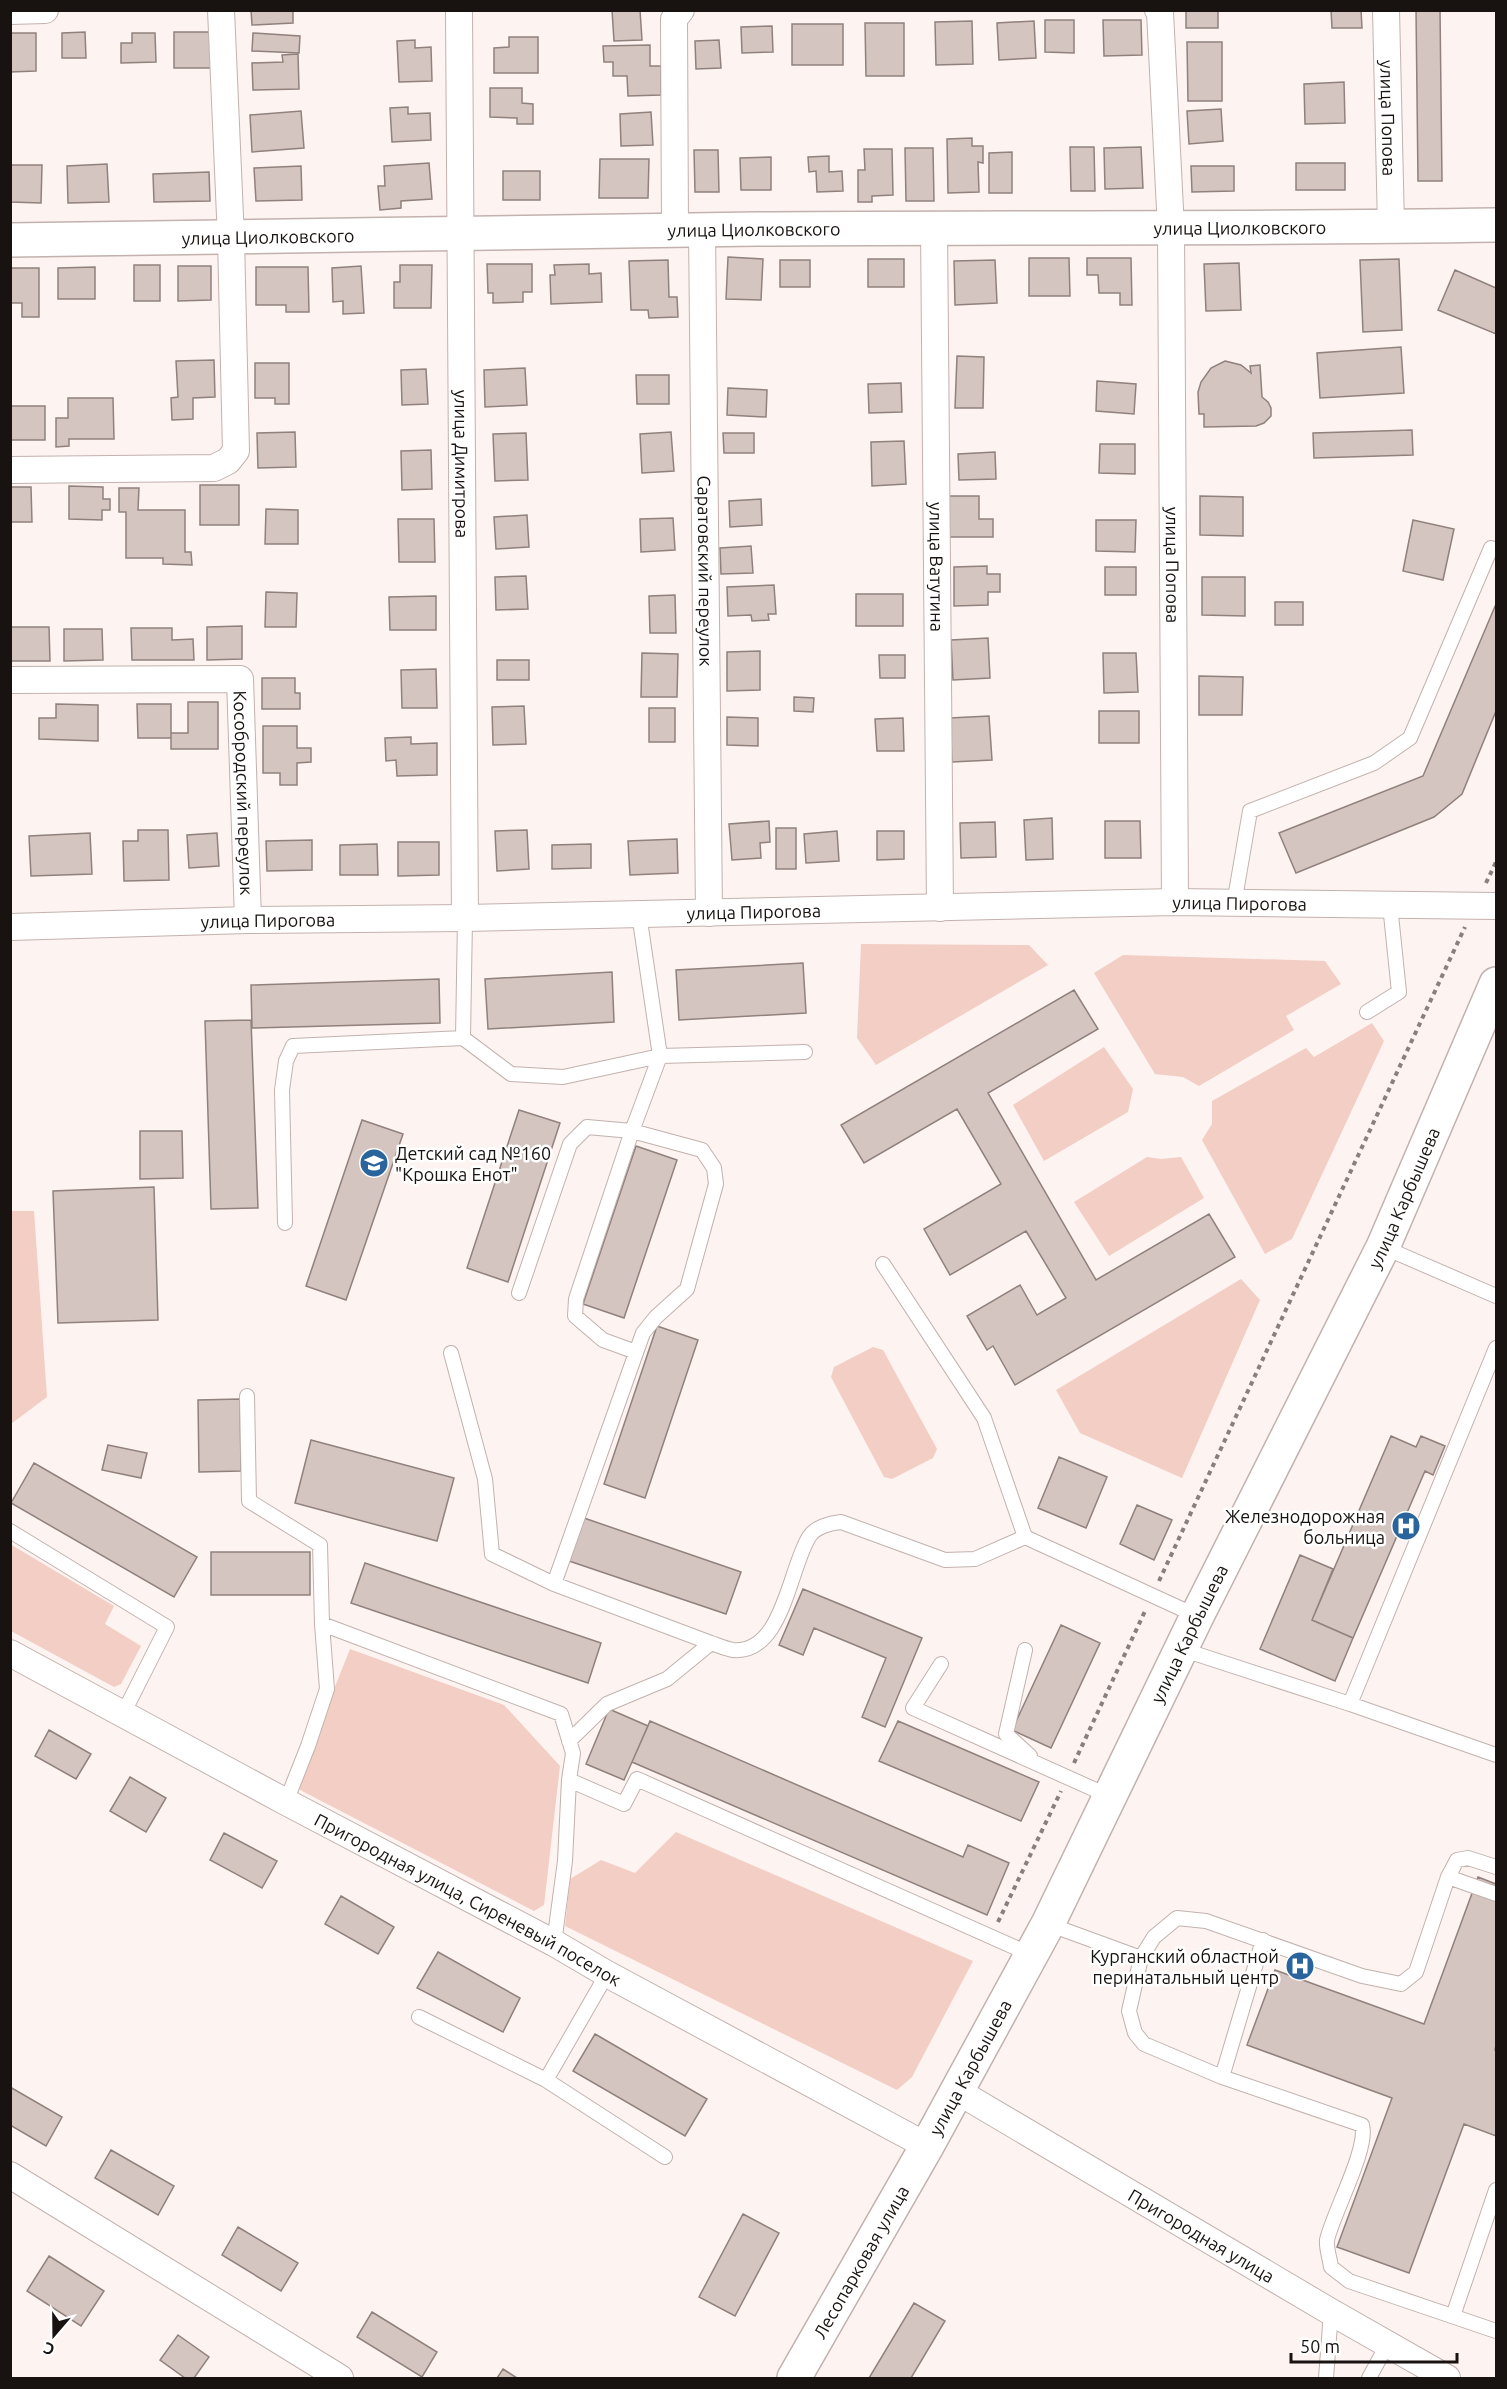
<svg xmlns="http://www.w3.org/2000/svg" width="1507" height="2389" viewBox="0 0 1507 2389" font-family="Ubuntu,sans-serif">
	<rect width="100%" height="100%" fill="#fdf3f0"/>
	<path fill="#f3cec4" d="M861 944 1029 945 1048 965 876 1065 857 1038Z
		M1123 955 1325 961 1341 984 1286 1016 1294 1030 1199 1086 1183 1077 1155 1074 1094 973Z
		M1372 1023 1384 1041 1292 1239 1265 1254 1202 1140 1212 1124V1101L1306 1048 1314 1057Z
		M1104 1047 1133 1089 1128 1112 1044 1161 1013 1105Z
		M1147 1157 1161 1159 1181 1157 1204 1198 1109 1256 1074 1202Z
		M11 1211H34L47 1397 11 1424Z
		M1241 1279 1260 1300 1182 1478 1080 1433 1056 1390Z
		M873 1347 883 1350 937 1449 933 1458 892 1479 884 1477 831 1377 834 1367Z
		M10 1544 114 1606 105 1624 141 1646 121 1684 114 1687 11 1631Z
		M350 1649 504 1705 560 1766 544 1905 534 1911 300 1790V1774Z
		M676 1832 973 1961 912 2077 897 2090 565 1926 570 1879 601 1860 635 1873Z"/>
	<path fill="#d5c5c0" stroke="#90817d" stroke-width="1.5" d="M251 10H293V23L252 25Z
		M612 10H640L642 40 614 41Z
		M1186 10H1218V28H1186Z
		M1331 10H1361L1362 28H1332Z
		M1416 10H1440L1442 181H1418Z
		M1045 20H1074V53L1045 52Z
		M1103 20H1141L1142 55 1104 56Z
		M972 21 973 64 936 65 935 22Z
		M1034 21 1036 58 999 60 997 23Z
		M865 23H904V76H866Z
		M792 24H843V65H792Z
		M772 26 773 52 742 53 741 27Z
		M85 32 86 58H62V33Z
		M174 32H210L211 68H174Z
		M10 33H36V71L10 72Z
		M132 33H155L156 62 121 63V43H132Z
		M253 33 300 36 299 53 252 51Z
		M509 37H538V73H494V48L509 47Z
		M415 40V48L431 47 432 81 399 82 397 41Z
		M719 40 721 68 696 69 695 41Z
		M1187 42H1222V101H1188Z
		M650 45V66H661V95L628 96 627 76H613V62H604L603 46Z
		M298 54 299 89 253 90 252 63 283 62 282 55Z
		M1344 82 1345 123 1305 124 1304 84Z
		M490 88H522V103L533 104V124H517V118L490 117Z
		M408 107V114L430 113 431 140 392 142 390 108Z
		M1221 109 1223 141 1189 144 1187 111Z
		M301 111 304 148 252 152 250 115Z
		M651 112 653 145 621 146 620 114Z
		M972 138V146H983V163L978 162 979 192 948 193 947 139Z
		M1070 147H1094L1095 191H1071Z
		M1141 147 1143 188 1105 189 1104 148Z
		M905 148H933L934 201H906Z
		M864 149H892L893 195 872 196V202H858V170H865Z
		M694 150H718L719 192H695Z
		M1012 152V193H989V153Z
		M829 156V172L842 171 843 191 817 192 816 171 809 172 808 157Z
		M771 157V190H741L740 158Z
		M600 159H649L648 198H599Z
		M429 163 432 199 401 201V208L380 210 378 186H385L384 166Z
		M1296 163H1345V190H1296Z
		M107 164 109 202 68 203 67 166Z
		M11 165H42L41 203 10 202Z
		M301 166 302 200 256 201 254 168Z
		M1191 166H1234V191L1192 192Z
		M503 171H540V200H503Z
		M209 172 210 201 154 202 153 174Z
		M728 257 763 259 761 300 726 299Z
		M1029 258H1069L1070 296H1029Z
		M1087 258H1131L1132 305H1120V293H1099L1098 275H1087Z
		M868 259H904V287H868Z
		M1399 259 1402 330 1363 332 1360 260Z
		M668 260 669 297H677L678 317 649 318 648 310H631L629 261Z
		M780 260H810V287H780Z
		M995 260 997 303 955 305 954 261Z
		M1239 263 1241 310 1206 311 1204 264Z
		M487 264H532V292H523V302L493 303V293H488Z
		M589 264V274L601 273 602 302 551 304 550 275H555L554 265Z
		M134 265H160V301H134Z
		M400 265H432L431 308H394V282H400Z
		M178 266H211V300L178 301Z
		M361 266 364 313 343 314V301L333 302 332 268Z
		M95 267V299H58V268Z
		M256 267H308L309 312H286V305H256Z
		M10 268H39V317H22V303H10Z
		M1455 270 1496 288V334L1438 310Z
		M1401 347 1404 393 1320 398 1317 353Z
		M957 356 984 357 983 408H955Z
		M214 360 215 397 193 398V419L172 420 171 398 178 397 176 361Z
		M1225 361 1241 365 1251 373 1250 366 1260 365 1262 397 1268 402 1271 408V416L1264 423 1256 426 1204 427V414H1199L1198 392 1201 382 1211 368Z
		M255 363H289V404H275V398H255Z
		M525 368 527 405 485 407 484 370Z
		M426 369 428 404 402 405 401 370Z
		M636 375H669V404H637Z
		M1097 381 1136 384 1134 414 1096 411Z
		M901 383 902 412 869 413 868 384Z
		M728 388 767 390 766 417 727 415Z
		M68 398H113L114 439H69V446L56 447V418H68Z
		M10 406H45V440H10Z
		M1412 430 1413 455 1314 458 1313 433Z
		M295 432 296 467 258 468 257 433Z
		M671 432 674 471 642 473 640 434Z
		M526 433 528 480 495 481 493 434Z
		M723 433H754V453H724Z
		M904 441 906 484 872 486 871 442Z
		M1100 444H1135V474L1099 473Z
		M431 450 432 489 402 490 401 451Z
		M995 452 996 479 959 480 958 454Z
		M200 485H239V525H200Z
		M69 486 103 487V499H110V510H102V520L69 519Z
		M10 487H31L32 522H10Z
		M119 488H139L138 510H185V552H191L192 565 163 564V558H126V512H119Z
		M947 496H979V519H993V537H947Z
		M1200 496 1243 497V536L1200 535Z
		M761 499 762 525 730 527 729 501Z
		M266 509 298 510V544H265Z
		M527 515 529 547 496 549 494 517Z
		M673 518 675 550 641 552 640 519Z
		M398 519H434L435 562H399Z
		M1096 520H1136L1135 552 1096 551Z
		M1413 520 1454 529 1443 580 1403 571Z
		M751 546 753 573 721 574 720 548Z
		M987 566V574H1000V592H988V605L954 606V567Z
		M1105 567H1136V595H1105Z
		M526 576 528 609 496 610 495 577Z
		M1202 577H1245V616L1202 615Z
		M774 585 776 614H768L769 620 752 621 751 615 728 616 727 587Z
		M266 592 297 593 296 627H265Z
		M856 594H903V626H856Z
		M675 595 676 633H650L649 596Z
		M436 596V630H390L389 597Z
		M1275 602H1303V625H1275Z
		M1496 604V711L1462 794 1434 817 1296 873 1279 833 1423 776Z
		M242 626V659L207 660V627Z
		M10 627H49L50 661H10Z
		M131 628H172V640L193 639 194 660H132Z
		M64 629H102L103 660 64 661Z
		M988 638 990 678 953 680 951 640Z
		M760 651V690L727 691V652Z
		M642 653 678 654 677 697H641Z
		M1103 653H1136L1138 692 1104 693Z
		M879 655H905V678H880Z
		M497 660H529V680H497Z
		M436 669 437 708H402L401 670Z
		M1199 676 1243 677 1242 715H1199Z
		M262 678H295V693H300V709H262Z
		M794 697 814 698 813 712 794 711Z
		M188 702H218V749H171V733H188Z
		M56 704 98 705V741L39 739V718H56Z
		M137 704H171V738H138Z
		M524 706 526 744 493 745 492 707Z
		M649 708H675V742H649Z
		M1099 711H1139V743H1099Z
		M989 716 992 760 952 762 950 718Z
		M727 717 758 718V746L727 745Z
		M903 718 904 751H877L875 719Z
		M263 726H297V748H311V762L297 763V785H280V773H263Z
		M411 737V744L437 743V775L397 776 396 760 386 761 385 738Z
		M1052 818 1053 859 1026 860 1024 820Z
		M769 821 770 842 760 843 761 858 732 860 729 824Z
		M1105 821H1140L1141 858H1105Z
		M995 822 996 857 961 858 960 823Z
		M776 828H796V869H776Z
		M138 830H168L169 880 124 881 123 841H138Z
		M527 830 529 869 497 871 495 831Z
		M837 831 839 861 806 863 804 834Z
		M877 831H904V859L877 860Z
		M90 833 92 874 31 876 29 836Z
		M217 833 219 866 189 868 187 835Z
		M677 839 678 873 630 875 628 841Z
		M312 840V870L267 871 266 841Z
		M398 842H439V875L398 876Z
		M377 844 378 875H340V845Z
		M591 844V868L552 869V845Z
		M803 963 806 1013 679 1020 676 970Z
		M612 972 614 1022 488 1029 485 979Z
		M439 979 440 1023 252 1028 251 985Z
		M1074 990 1098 1029 988 1093 1096 1280 1209 1214 1235 1257 1015 1385 993 1346 987 1350 967 1316 1020 1285 1037 1315 1066 1298 1026 1231 950 1275 924 1229 1001 1184 957 1109 864 1163 841 1125Z
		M251 1020 258 1208 211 1209 205 1021Z
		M519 1110 560 1123 508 1282 467 1268Z
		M362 1120 403 1134 346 1300 306 1286Z
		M140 1131H182L183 1178 140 1179Z
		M636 1146 677 1160 624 1318 583 1304Z
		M154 1187 158 1320 58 1323 53 1191Z
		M657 1326 698 1340 645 1498 604 1484Z
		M240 1399 241 1471 199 1472 198 1400Z
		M1391 1436 1416 1447 1421 1436 1445 1446 1433 1475 1425 1471 1353 1638 1312 1620Z
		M311 1440 454 1478 437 1541 295 1503Z
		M108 1445 147 1453 141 1478 102 1470Z
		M1059 1457 1107 1477 1086 1528 1038 1508Z
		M34 1463 197 1557 174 1597 11 1503Z
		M1137 1505 1172 1520 1154 1560 1120 1544Z
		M584 1518 741 1572 726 1614 569 1561Z
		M211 1552H310V1595H211Z
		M1300 1555 1333 1569 1312 1620 1353 1638 1335 1681 1260 1649Z
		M365 1563 601 1643 588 1683 351 1603Z
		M803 1589 922 1638 885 1727 862 1717 886 1658 814 1628 803 1655 779 1645Z
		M1061 1625 1100 1643 1051 1748 1012 1730Z
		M609 1709 648 1726 624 1780 586 1764Z
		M650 1721 963 1857 968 1845 1009 1863 987 1915 632 1762Z
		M898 1721 1039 1782 1021 1821 879 1761Z
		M49 1730 91 1754 76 1779 35 1756Z
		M130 1777 166 1798 146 1832 110 1811Z
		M224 1833 277 1861 262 1888 210 1860Z
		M1478 1877 1496 1884V2045L1495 2050 1496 2051V2136L1464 2124 1409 2273 1337 2247 1392 2098 1247 2045 1275 1970 1424 2024Z
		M341 1896 394 1927 378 1954 325 1924Z
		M438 1952 520 1998 503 2032 417 1988Z
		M595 2034 707 2099 685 2136 573 2071Z
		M10 2087 62 2117 46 2146 10 2125Z
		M111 2150 174 2186 158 2215 95 2178Z
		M743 2214 779 2233 735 2316 699 2297Z
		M238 2227 298 2263 281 2291 222 2255Z
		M49 2256 104 2291 81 2326 27 2291Z
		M914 2303 945 2321 911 2378H869Z
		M372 2312 437 2352 422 2377 357 2337Z
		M178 2335 209 2357 194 2378H185L160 2360Z
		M503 2369 517 2378H497Z"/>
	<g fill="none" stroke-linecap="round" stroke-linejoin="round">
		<g stroke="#c2b2ae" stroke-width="16">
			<path id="lane" d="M1234 904 1250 811 1374 763 1410 738 1491 548 1496 550
				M1367 1012 1399 992 1390 905
				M463 1038 465 918
				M285 1223 282 1090 286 1061 293 1046 463 1038 511 1074 563 1077 660 1056 805 1052
				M1383 1247 1496 1296
				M883 1264 984 1418 1025 1537 1197 1616
				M519 1293 570 1144 587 1127 632 1131 660 1056 639 914
				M1496 1348 1350 1704 1496 1755
				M451 1353 485 1479 492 1554 554 1584 711 1643 667 1679 607 1704 569 1741
				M247 1396 249 1501 320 1545 322 1624 327 1689 308 1746 286 1802
				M10 1531 167 1627 123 1714
				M554 1584 643 1333 656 1317 687 1289 716 1184 714 1168 702 1150 632 1131 576 1299 575 1316 603 1340 636 1352
				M322 1624 561 1714 573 1753 569 1780 565 1861 554 1943
				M711 1643C717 1645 726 1649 733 1650 783 1654 789 1569 809 1537 815 1527 830 1523 841 1522L945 1560 975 1559 1025 1537
				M1181 1649 1350 1704
				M1025 1650 1006 1734 1030 1756
				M941 1664 913 1708 1109 1796
				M569 1780 624 1804 637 1779 1032 1955
				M1496 1867 1468 1858 1457 1860 1448 1877 1416 1972 1401 1984 1362 1976 1206 1921 1177 1918 1154 1937 1141 1958 1129 2011 1135 2033 1144 2044 1222 2077 1362 2125C1369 2148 1333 2213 1327 2240 1326 2248 1330 2259 1331 2267L1349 2281 1496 2331
				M1448 1877 1496 1894
				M1048 1924 1141 1958
				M419 2017 546 2080 665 2157
				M1222 2077 1263 1940
				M546 2080 607 1974
				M1453 2316 1496 2190
				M1326 2378 1331 2312
				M1369 2378 1387 2345"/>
		</g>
		<g stroke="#c2b2ae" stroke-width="28">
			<g id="street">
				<path id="s1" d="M459 10 465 918"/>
				<path id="s2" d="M1158 10 1160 12 1171 229 1175 902"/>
				<path id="s3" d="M1386 10 1391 227"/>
				<path d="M10 11 45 10"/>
				<path id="s4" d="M934 227 940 908"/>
				<path id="s5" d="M702 229 709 913"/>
				<path d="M675 231 674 19 681 10"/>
				<path d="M10 470 214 468 228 461 236 451 231 239 221 10"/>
				<path id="s6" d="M10 680 240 679 248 920"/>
				<path id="s7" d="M10 927 248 920 465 918 1175 902 1496 906"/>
				<path id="s8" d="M10 1653 286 1802 554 1943 607 1974 927 2146"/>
				<path id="s9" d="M957 2091 1331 2312 1447 2378"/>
				<path d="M10 2175 340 2378"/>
			</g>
		</g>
		<g stroke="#c2b2ae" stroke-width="36">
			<g id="secondary">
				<path id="s10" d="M10 240C259 238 508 231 757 229 1004 227 1250 229 1496 225"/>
				<path id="s11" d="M794 2378 927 2146 1048 1924 1197 1616 1383 1247 1496 984"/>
			</g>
		</g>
		<path stroke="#87807e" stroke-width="4" stroke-dasharray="4.5 4.5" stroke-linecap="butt" d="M1486 883 1496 862
			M1159 1581 1465 927
			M1074 1763 1146 1609
			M998 1922 1061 1791"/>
		<use href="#lane" stroke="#fff" stroke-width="14"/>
		<use href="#street" stroke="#fff" stroke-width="26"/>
		<use href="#secondary" stroke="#fff" stroke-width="33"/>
	</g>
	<defs>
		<g id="school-disc" transform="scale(1.5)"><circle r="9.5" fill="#29649c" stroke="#fff"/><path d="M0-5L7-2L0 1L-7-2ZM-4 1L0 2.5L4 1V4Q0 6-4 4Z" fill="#fff"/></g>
		<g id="hospital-disc" transform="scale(1.5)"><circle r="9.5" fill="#29649c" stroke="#fff"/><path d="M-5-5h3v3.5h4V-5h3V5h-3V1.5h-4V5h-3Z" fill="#fff"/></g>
	</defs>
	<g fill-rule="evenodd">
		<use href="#school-disc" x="374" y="1163"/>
		<use href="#hospital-disc" x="1406" y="1526"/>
		<use href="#hospital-disc" x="1300" y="1966"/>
	</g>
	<g text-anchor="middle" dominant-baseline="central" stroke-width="5" stroke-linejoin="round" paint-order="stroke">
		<g font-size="18" fill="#181311" stroke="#fff">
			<text stroke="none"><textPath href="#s3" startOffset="108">улица Попова</textPath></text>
			<text stroke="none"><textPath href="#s10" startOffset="1230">улица Циолковского</textPath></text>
			<text stroke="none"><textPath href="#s10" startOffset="744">улица Циолковского</textPath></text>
			<text stroke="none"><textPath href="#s10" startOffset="258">улица Циолковского</textPath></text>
			<text stroke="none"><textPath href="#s1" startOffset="454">улица Димитрова</textPath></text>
			<text stroke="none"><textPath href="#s2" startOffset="556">улица Попова</textPath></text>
			<text stroke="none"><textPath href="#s4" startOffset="340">улица Ватутина</textPath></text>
			<text stroke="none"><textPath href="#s5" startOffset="342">Саратовский переулок</textPath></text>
			<text stroke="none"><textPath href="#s6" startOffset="344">Кособродский переулок</textPath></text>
			<text stroke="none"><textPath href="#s7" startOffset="1230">улица Пирогова</textPath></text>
			<text stroke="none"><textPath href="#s7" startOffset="744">улица Пирогова</textPath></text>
			<text stroke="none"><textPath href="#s7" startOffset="258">улица Пирогова</textPath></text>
			<text stroke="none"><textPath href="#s11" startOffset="1329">улица Карбышева</textPath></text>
			<text stroke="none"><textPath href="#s11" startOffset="843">улица Карбышева</textPath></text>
			<text stroke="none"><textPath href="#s8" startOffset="520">Пригородная улица, Сиреневый поселок</textPath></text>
			<text stroke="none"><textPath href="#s11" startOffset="357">улица Карбышева</textPath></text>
			<text stroke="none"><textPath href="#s9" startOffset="284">Пригородная улица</textPath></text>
			<text stroke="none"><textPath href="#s11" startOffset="134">Лесопарковая улица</textPath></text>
		</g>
		<g font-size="18" fill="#181311" stroke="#fff" text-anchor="end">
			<text x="395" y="1153" text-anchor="start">Детский сад №160<tspan x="395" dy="21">"Крошка Енот"</tspan></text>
			<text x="1385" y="1516">Железнодорожная<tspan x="1385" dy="21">больница</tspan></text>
			<text x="1279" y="1956">Курганский областной<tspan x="1279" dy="21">перинатальный центр</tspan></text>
		</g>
	</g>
	<rect width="1507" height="2389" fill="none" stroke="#181311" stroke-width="24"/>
	<g transform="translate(54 2335) rotate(200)" stroke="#ffffff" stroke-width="4.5" paint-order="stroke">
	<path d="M0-4.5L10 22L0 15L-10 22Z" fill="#181311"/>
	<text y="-9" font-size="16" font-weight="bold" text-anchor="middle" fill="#181311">С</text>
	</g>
	<path d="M1291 2353v9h166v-9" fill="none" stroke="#181311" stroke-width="3"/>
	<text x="1300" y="2353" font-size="18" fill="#181311" stroke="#ffffff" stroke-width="4.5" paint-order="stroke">50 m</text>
</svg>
